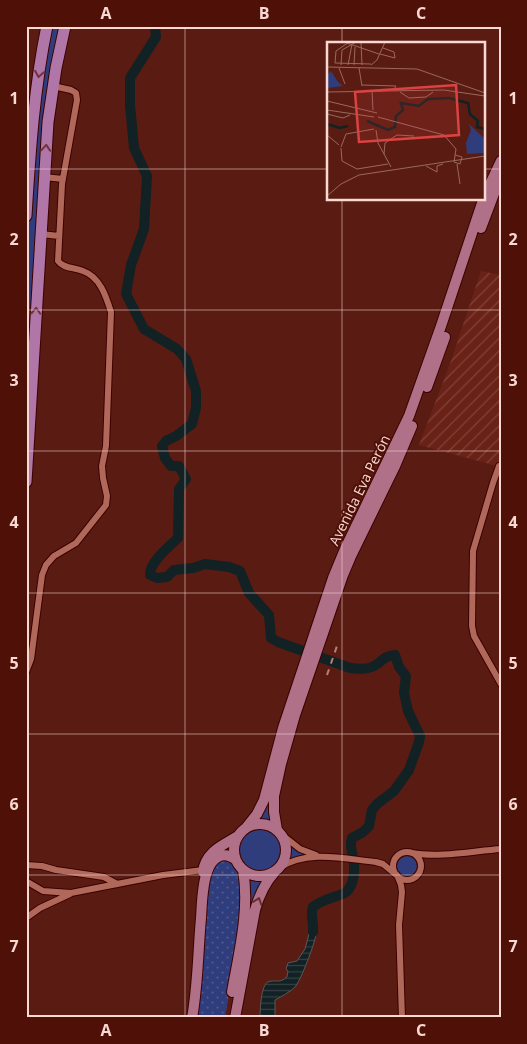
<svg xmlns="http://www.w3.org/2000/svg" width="527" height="1044" viewBox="0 0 527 1044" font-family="'Open Sans',sans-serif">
	<defs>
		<pattern id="industrial-furrows" width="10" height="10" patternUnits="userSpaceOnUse" patternTransform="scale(1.25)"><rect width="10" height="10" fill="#6a2217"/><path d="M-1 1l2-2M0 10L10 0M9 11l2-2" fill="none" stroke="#804238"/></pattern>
		<pattern id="park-dots" width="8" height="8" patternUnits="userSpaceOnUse" patternTransform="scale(1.25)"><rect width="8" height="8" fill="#2f3d7c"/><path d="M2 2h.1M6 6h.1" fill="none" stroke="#4e588e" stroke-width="1.8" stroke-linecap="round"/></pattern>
		<pattern id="water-rules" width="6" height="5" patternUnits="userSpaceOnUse" patternTransform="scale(1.25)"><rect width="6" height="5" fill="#112124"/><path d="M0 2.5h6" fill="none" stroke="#354143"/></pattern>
	</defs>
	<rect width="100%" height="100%" fill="#5a1c12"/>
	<path fill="url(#industrial-furrows)" d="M481 271 500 275 501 274V467L419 445 451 361Z"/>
	<path fill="#2f3d7c" d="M51 26H62L26 429V254L37 115Z
		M269 795 272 822 265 821H258Z
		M240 850a20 20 0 1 1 40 0a20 20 0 1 1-40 0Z
		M284 838 309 855 294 858 287 861V852Z
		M397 866a10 10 0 1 1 20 0a10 10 0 1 1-20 0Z
		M248 875 263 877 254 898 232 1018H230L247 916Z"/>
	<path fill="url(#park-dots)" d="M222 857 236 863 241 876 243 891 233 970 225 1018H198L203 922 208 876Z"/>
	<path fill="url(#water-rules)" stroke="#575858" d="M313 919C316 924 317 928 316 934 315 943 301 980 295 987 290 992 282 996 275 1000V1018H260C260 1010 261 985 268 982 276 979 279 984 287 977L288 971 286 969 288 963 297 961 305 949Z"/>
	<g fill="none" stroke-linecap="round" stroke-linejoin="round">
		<path stroke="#112124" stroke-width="10" d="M155 26 156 37 130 78V105L134 148 147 176 144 229 131 265 126 294 144 329 177 349 186 359 196 391V408L192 424 176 436 166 441 162 446 165 458 171 466H179L186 479 179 489 178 538C170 546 149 562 150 575L157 578 167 577 174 570 193 568 205 564 229 567 240 571 249 593 269 615 271 638 278 642 350 668C357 669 367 670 374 666 382 662 383 656 395 655L399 667 406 676 404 693 408 711 420 736 419 742 409 770 394 791 377 804 372 810 369 826 363 832 352 838C349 846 352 850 353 858 355 867 355 885 346 892 342 895 336 896 331 898 325 900 318 903 313 907 310 914 314 923 313 932"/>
		<g stroke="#3c0000" stroke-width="8">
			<path id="street" d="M44 177 63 179
				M41 234 59 236
				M499 466 493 483 473 551 472 626 474 636 501 684
				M26 672 31 659 42 575 46 565 54 556 76 543 106 505 107 496 103 478 102 466 106 446 111 312C106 296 100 277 83 271 74 267 64 269 58 261L62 184 77 100 76 93 71 90 53 86
				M281 834 300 849 316 855
				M393 866a14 14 0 1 1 28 0a14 14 0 1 1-28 0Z
				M412 853C439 858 473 851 501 849
				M26 865 42 866 56 870 104 877 117 884
				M279 868C308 849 345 859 376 862L383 864 395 874
				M397 875 401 885 402 892 399 925 402 1018
				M26 881 43 891 71 893 163 875 203 870
				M26 918 40 908 70 894"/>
		</g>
		<g stroke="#3c0000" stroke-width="12">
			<path id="primary" d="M481 228 495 191 501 178
				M427 387 445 337
				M234 850a26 26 0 1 1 52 0a26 26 0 1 1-52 0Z
				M245 829 257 814 264 800 283 728 333 578 345 549 409 416 441 326 484 197 501 161
				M277 830 274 812V796L281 764 295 715 343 575 351 556 395 466 412 426
				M203 872C205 852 223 845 238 836
				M232 992C239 952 250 910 243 870
				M192 1018C198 985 198 951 201 918 202 903 202 886 207 872 212 857 223 850 236 860
				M235 1018 255 910C259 896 264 884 274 873"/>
		</g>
		<g stroke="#3c0000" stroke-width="13">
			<path id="highway" d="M26 216C30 152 34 88 47 26
				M26 482 48 122 56 68 65 26"/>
		</g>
		<use href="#street" stroke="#af685a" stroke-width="6"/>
		<use href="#primary" stroke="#af7088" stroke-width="10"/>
		<use href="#highway" stroke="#af76a7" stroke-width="11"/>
		<path stroke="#b0827a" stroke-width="2" stroke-dasharray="6 6" stroke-linecap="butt" d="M327 675 338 643"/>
	</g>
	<defs><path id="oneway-chevron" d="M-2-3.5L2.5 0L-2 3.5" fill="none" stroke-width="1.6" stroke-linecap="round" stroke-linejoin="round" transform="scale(1.25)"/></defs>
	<g stroke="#70343f">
		<use href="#oneway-chevron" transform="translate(39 74) rotate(99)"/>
		<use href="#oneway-chevron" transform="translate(46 148) rotate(-86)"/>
		<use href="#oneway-chevron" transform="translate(36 311) rotate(-87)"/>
	</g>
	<use stroke="#6b2d2e" href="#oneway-chevron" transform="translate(258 901) rotate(-71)"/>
	<path fill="none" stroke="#fad9d3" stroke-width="1" stroke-opacity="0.55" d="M185 26V1018M342 26V44M26 169H328M483 169H501M342 199V1018M26 310H501M26 451H501M26 593H501M26 734H501M26 875H501"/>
	<g text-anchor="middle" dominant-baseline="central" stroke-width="4" stroke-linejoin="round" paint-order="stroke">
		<g font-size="14" fill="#fad9d3" stroke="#4e1007">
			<text transform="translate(359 490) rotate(-64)">Avenida Eva Perón</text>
		</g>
	</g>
	<g transform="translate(327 42)">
		<rect width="158" height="158" fill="#5a1c12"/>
		<path d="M142 82 157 96V111L140 112 139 101 144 88Z" fill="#2f3d7c"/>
		<path d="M4 29 11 40 16 44 0 46V33Z" fill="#2f3d7c"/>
		<path fill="none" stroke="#112124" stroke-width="2.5" d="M40 79 61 88 68 85 69 74 76 68 74 61 92 64 101 57 122 56 141 61 143 72 151 79 150 85 158 87M0 82 13 86 21 84"/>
		<path fill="none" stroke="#9a685f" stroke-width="1" d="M17 0 52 12M22 0 9 9 8 21 44 22M34 0 35 23M53 12 68 16 67 10 56 6M14 23 15 8 29 0M21 23 25 2M27 23 28 5M44 23 50 18 58 0M0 25 90 27 158 51M12 26 18 42M32 26 35 44M35 43 69 44 67 47M45 49 46 68M0 50 117 48 158 54M73 50 82 56 99 55 106 50M0 59 50 71M0 68 47 75M0 72 16 76 23 73M51 75 117 93 129 107 127 120 133 122 135 115 128 113M49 88 51 101 64 125M0 93 12 103M14 105 19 92 47 87M14 106 15 119 30 127 61 122M57 112 58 101 70 93 87 94M130 122 133 142M99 124 110 130V124L116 122M0 154 14 142 32 133 158 114"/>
		<path fill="#db4342" fill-opacity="0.15" stroke="#db4342" stroke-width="2.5" d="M129 43 132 93 32 100 28 50Z"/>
		<rect width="158" height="158" fill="none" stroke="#fad9d3" stroke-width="2.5"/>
	</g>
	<rect width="527" height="1044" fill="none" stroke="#4e1007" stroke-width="55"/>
	<rect x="28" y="28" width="472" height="988" fill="none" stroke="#fad9d3" stroke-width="2"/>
	<g font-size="16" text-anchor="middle" font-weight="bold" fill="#fad9d3">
		<text x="106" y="19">A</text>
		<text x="264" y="19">B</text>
		<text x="421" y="19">C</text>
		<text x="14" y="104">1</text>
		<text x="513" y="104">1</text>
		<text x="14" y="245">2</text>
		<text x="513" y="245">2</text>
		<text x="14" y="386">3</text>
		<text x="513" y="386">3</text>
		<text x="14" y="528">4</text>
		<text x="513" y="528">4</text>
		<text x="14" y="669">5</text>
		<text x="513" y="669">5</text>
		<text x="14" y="810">6</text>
		<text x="513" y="810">6</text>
		<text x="14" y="952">7</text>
		<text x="513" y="952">7</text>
		<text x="106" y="1036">A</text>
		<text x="264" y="1036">B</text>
		<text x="421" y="1036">C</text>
	</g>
</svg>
